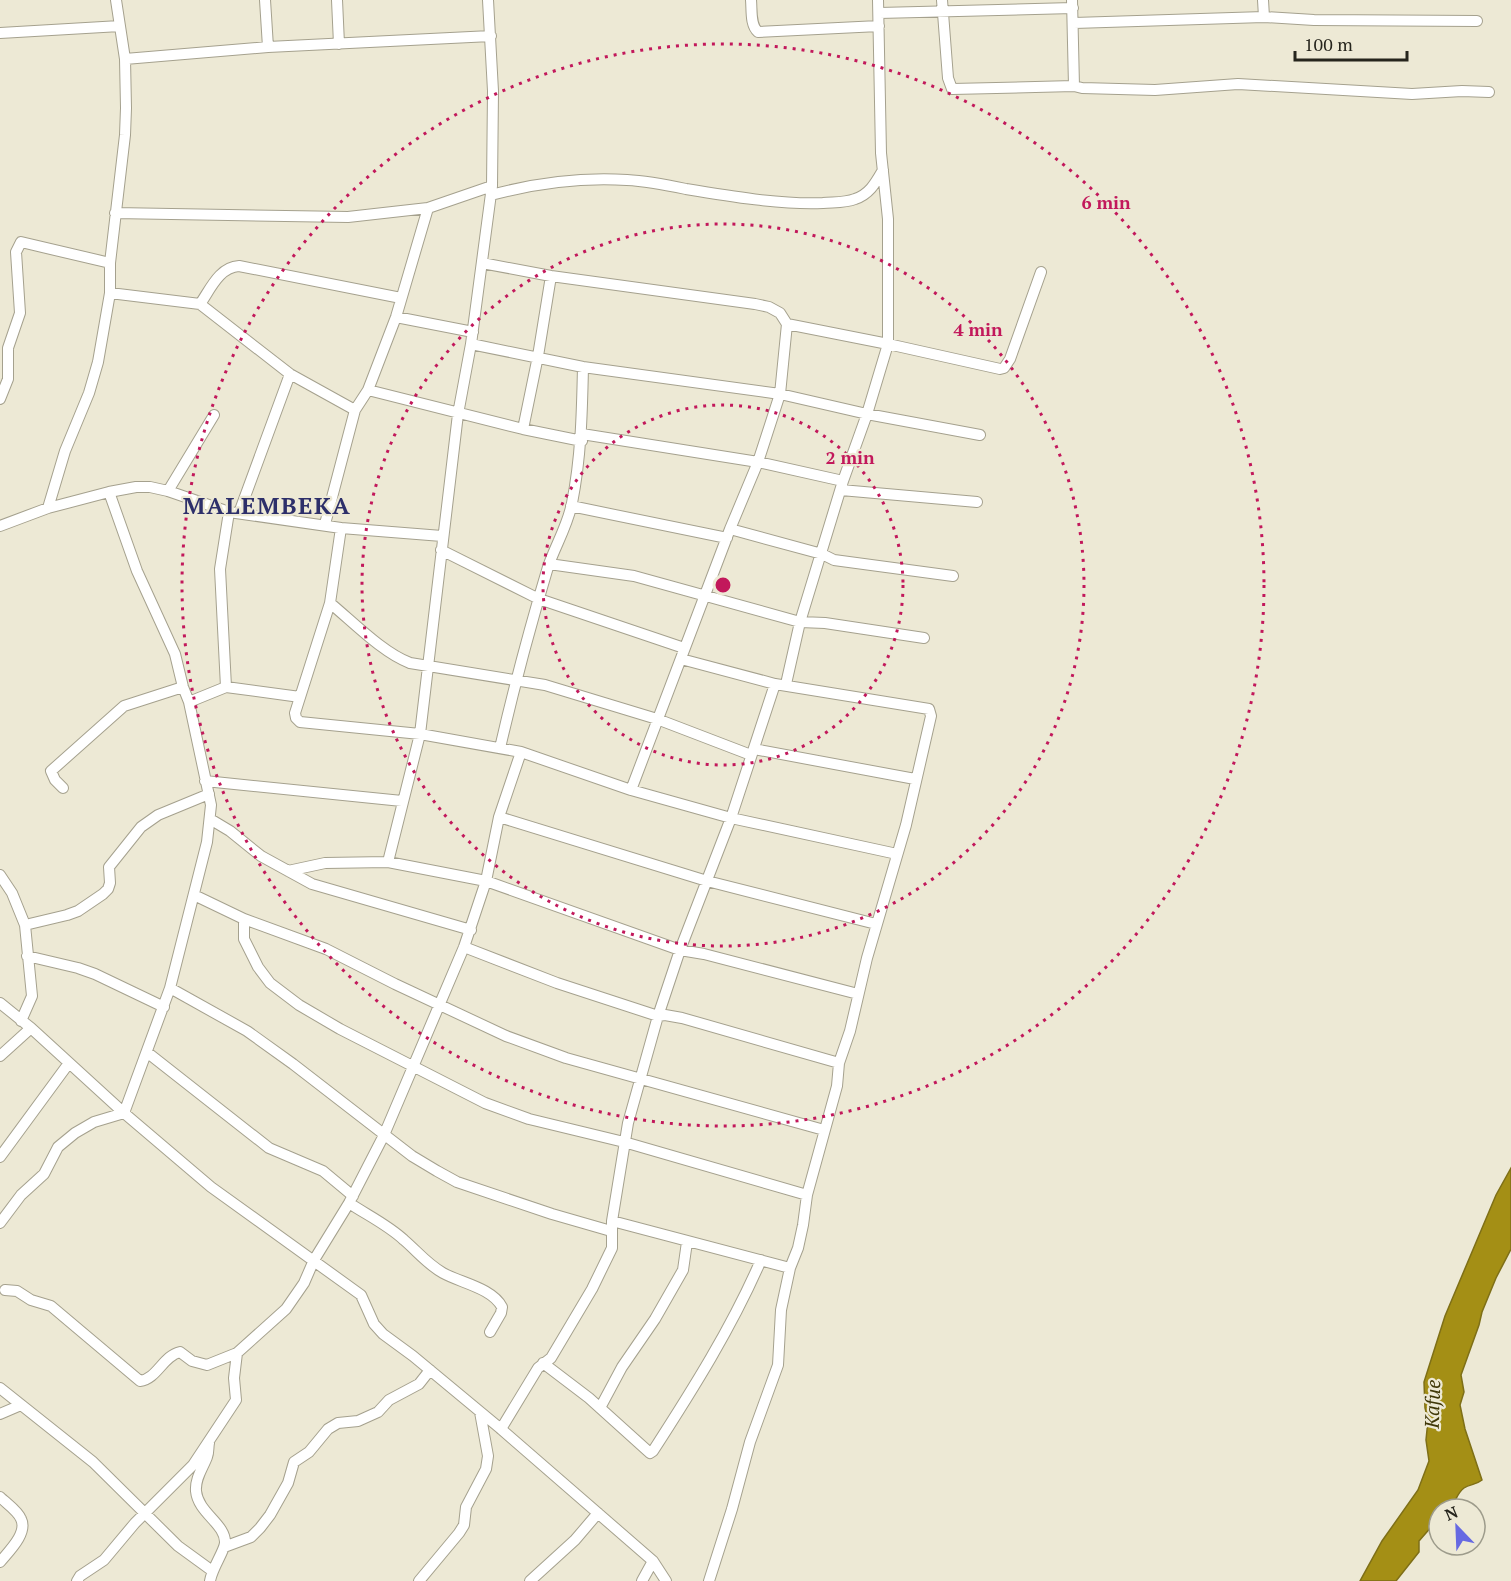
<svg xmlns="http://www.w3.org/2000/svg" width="1511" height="1581" viewBox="0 0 1511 1581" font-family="'PT Serif',serif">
	<rect width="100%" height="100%" fill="#ede9d5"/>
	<path fill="#a48f15" stroke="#7e6f17" stroke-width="1.5" d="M1511 1168V1249L1496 1278 1482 1312 1479 1325 1461 1375 1464 1392 1460 1405 1465 1429 1482 1480C1476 1485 1470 1484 1464 1488 1456 1494 1456 1503 1449 1509H1439V1518L1419 1541V1552L1396 1581H1360L1382 1541 1418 1490 1429 1461 1426 1440 1428 1420 1425 1408 1424 1382 1445 1316 1496 1195Z"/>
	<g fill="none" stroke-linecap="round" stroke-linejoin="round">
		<g stroke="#a5a18e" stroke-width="12">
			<path id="minor" d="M265 0 268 47
				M337 0 339 44
				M751 0C752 10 750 25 758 32L879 26
				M942 0 948 78 952 89 1074 86
				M1072 0 1074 86 1082 88 1155 90 1238 84 1412 94 1462 91 1489 92
				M1263 0 1264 17
				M879 13 1073 8
				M1074 23 1264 17 1314 20 1477 21
				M0 33 120 26
				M125 59 268 47 491 36
				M491 195C536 183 581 177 627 180 647 181 667 185 686 189 728 196 782 205 823 203 834 202 845 203 855 199 870 194 876 182 883 170
				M115 213 348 217 428 208 492 186
				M482 263 551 276 755 304 769 307 780 313 787 324 780 394 758 462 730 529 631 790
				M110 293 200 304 290 374 355 410
				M200 304C210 290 219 267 239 266L401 298
				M396 317 473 332
				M787 324 888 344 1000 369 1004 368 1010 359 1041 272
				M471 344 583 367 780 394 867 414 980 435
				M368 390 523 429 582 441
				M0 399 8 379V348L20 313 16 252 21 242 110 263
				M523 429 538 356 551 276
				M582 434 758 462 843 481
				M841 490 977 502
				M168 491 214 415
				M571 506 727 538
				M48 508 65 451 89 393 98 362 110 293V263L125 135 126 108 125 59 116 0
				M239 513 290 374
				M325 524 355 410 368 390 396 317 428 208
				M0 526 48 508 109 492 136 487H150L168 491 229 512 341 528 442 536
				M341 528 330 603 295 713 296 718 300 722 420 734 521 752 631 790 731 818 897 854
				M730 529 822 554 834 560 953 576
				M441 550 539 599 684 648
				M549 564 634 576 800 622 825 623 924 638
				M330 603C353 622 383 653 410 663L545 685 657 719 751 755
				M681 659 775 684 929 709 931 716 906 825 867 958 850 1031 839 1063 837 1086 807 1195 803 1225 798 1248 790 1268 781 1310 778 1365 750 1442 732 1509 709 1581
				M786 684 800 622 843 481 867 414 888 344V219L881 153 878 0
				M226 687 220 569 229 512
				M189 702 226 687 300 697
				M500 748C514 687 530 627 548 567 555 546 568 525 572 503 581 458 582 413 583 367
				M754 749 915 779
				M205 781 402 801
				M63 788 55 780 51 771 124 706 183 687
				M499 817 707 881 876 924
				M210 819 230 831 261 856 312 884 471 930
				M388 862 420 734 458 414 471 344 492 186 493 91 488 0
				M288 871 325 863 388 862 486 881 680 950 704 954 858 994
				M0 875 12 893 25 925 32 996 21 1021
				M194 895 244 919 326 949 395 984 506 1036 566 1058 824 1130
				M244 919V939L258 967 270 983 299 1005 340 1029 485 1103 529 1119 624 1142 807 1195
				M25 925 67 915 78 911 103 894 108 889 110 883 109 867 141 827 158 815 209 794
				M464 947 557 983 658 1016 665 1015 682 1018 839 1063
				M27 956 78 968 95 974 164 1007
				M170 988 247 1031 293 1064 412 1156 437 1171 457 1182 552 1214 611 1231
				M0 1003 31 1028 124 1113 211 1187 361 1295 374 1324 383 1334 413 1356 501 1429 653 1561 666 1581
				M148 1053 269 1148 323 1171 353 1196
				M0 1056 31 1028
				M0 1157 69 1063
				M349 1203C367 1215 388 1225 404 1240 417 1251 427 1264 443 1273 461 1283 492 1288 502 1307L501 1313 490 1332
				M612 1221 790 1268
				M0 1223 21 1195 44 1174 58 1147 75 1133 94 1122 124 1113 170 988 207 842 211 805 189 702 183 687 175 654 137 571 109 492
				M5 1290 17 1291 31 1300 51 1306 140 1381C157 1379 163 1356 180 1352L192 1361 207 1365 237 1353 286 1309 304 1283 314 1260 349 1203 384 1135 464 947 486 881 499 817 521 752
				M543 1363 589 1398 650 1453 653 1451C693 1389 732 1327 761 1260
				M0 1388 93 1462 178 1546 211 1570
				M600 1408 622 1367 655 1319 683 1270 687 1242
				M0 1414 21 1405
				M501 1429 538 1368 551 1358 592 1289 612 1248V1221L628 1123 658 1016 680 950 731 818 775 684
				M209 1443C208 1447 209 1452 207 1457 203 1468 195 1478 196 1491 198 1513 226 1524 225 1543 224 1552 212 1568 210 1581
				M0 1497C6 1503 18 1511 21 1519 28 1533 9 1551 0 1562
				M224 1547 251 1537 260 1528 270 1515 288 1483 294 1462 309 1452 328 1429 338 1423 358 1421 378 1412 389 1400 419 1384 430 1370
				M77 1581 80 1576 104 1560 135 1523 193 1465 236 1400 234 1378 237 1353
				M419 1581 459 1533 464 1525 466 1507 486 1469 488 1456 480 1412
				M530 1581 575 1540 598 1513
				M642 1581 653 1561"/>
		</g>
		<use href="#minor" stroke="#fff" stroke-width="10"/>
	</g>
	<g fill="none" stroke="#c2185b" stroke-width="3" stroke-dasharray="3 6">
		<circle cx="723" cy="585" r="180"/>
		<circle cx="723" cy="585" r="361"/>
		<circle cx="723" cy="585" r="541"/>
	</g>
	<g text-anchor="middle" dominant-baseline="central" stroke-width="4.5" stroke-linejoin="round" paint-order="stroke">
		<g font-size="20" font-style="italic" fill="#3f3707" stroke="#ede9d5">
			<text transform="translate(1432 1404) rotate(-88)">Kafue</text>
		</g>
		<g font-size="24" font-weight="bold" letter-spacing="1.5" fill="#2d2f6a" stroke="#ede9d5">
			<text x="267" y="505">MALEMBEKA</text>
		</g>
	</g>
	<circle cx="723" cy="585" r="9" fill="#c2185b" stroke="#ede9d5" stroke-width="3"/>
	<g font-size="18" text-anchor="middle" font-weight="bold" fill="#c2185b" stroke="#ede9d5" stroke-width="4.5" stroke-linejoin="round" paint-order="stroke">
		<text x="1106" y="209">6 min</text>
		<text x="978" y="336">4 min</text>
		<text x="850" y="464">2 min</text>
	</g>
	<g transform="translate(1457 1527) rotate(337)"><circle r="28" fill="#ede9d5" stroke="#9d9b8b" stroke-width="1.5"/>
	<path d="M0-4.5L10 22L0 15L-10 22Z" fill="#6669e2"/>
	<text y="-9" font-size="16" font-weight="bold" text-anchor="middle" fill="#26251d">N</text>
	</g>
	<path d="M1295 51v9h112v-9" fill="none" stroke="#26251d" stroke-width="3"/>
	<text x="1304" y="51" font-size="18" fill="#26251d" stroke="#ede9d5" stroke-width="4.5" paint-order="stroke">100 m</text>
</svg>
